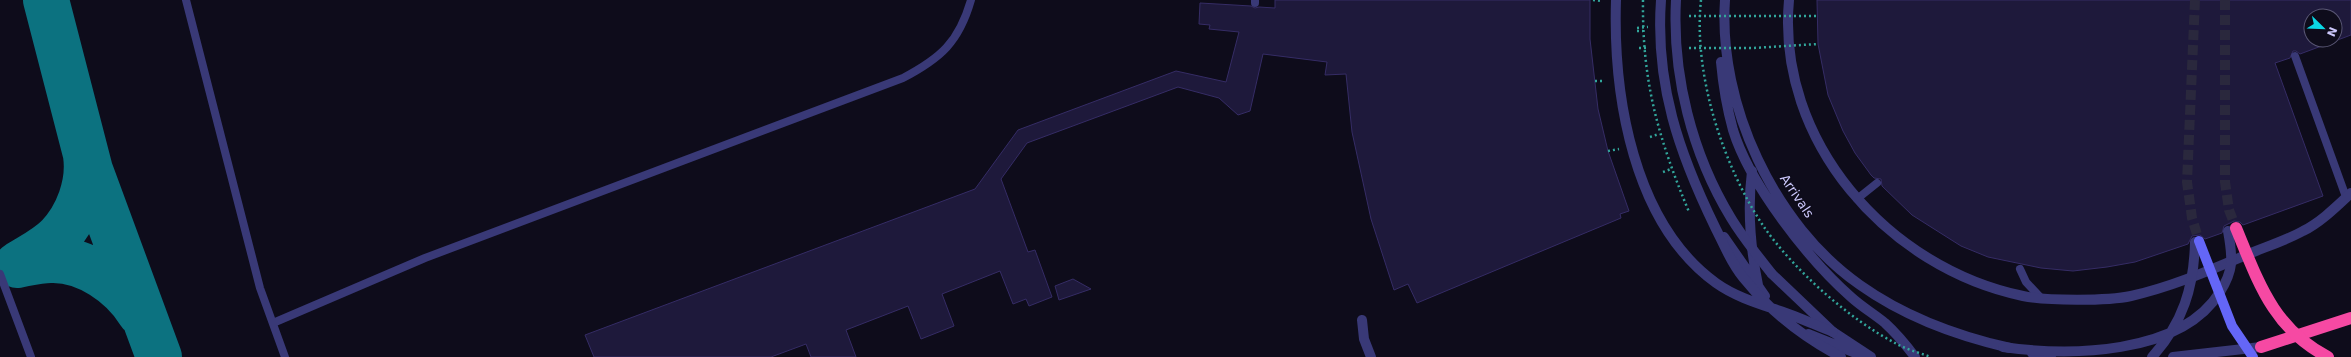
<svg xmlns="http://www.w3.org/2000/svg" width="2351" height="357" viewBox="0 0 2351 357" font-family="'DejaVu Sans',sans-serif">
	<rect width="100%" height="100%" fill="#0e0c1b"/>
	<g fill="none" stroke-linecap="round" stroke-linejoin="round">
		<path stroke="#0c7280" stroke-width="46" d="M46 0 90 170 159 357
			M86 155C90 184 78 216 58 237 46 249 31 256 17 265 28 263 40 260 51 260 86 259 122 284 140 313"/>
	</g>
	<path fill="#1e193b" stroke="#352c65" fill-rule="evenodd" d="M1275 0H1590V39L1598 109 1608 151 1629 211 1620 214 1621 218 1417 303 1408 284 1394 290 1371 219 1352 132 1346 74 1325 75 1327 62 1263 54 1250 111 1238 115 1219 98 1178 87 1027 143 1001 179 1028 252 1035 250 1052 297 1029 306 1026 299 1013 304 1000 271 942 294 954 326 921 339 908 306 846 330 856 357H811L806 344 771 357H594L585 335 975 189 1018 130 1176 71 1226 82 1239 32 1209 29 1210 25 1199 24 1200 3 1251 6 1255 8 1259 7 1275 8Z
		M1817 0H2351V35L2300 54 2296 51H2293L2290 58 2275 63 2323 196 2243 225 2240 222 2234 221 2224 226 2222 233 2205 239 2200 235 2192 236 2188 244 2135 262 2107 267 2073 271 2041 268 1988 257 1961 246 1912 215 1882 186 1881 179 1874 178 1871 175 1855 153 1843 131 1828 95 1818 44ZM2311 16H2335V40H2311Z
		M1073 279 1091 289 1059 300 1055 286Z"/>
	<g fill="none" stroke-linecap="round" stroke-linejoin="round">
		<path stroke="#2a283d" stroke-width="10" stroke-dasharray="10 5" stroke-linecap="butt" d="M2195 0 2187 182 2192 218 2199 241
			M2225 0V182L2229 210 2236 228"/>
		<path stroke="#32a69b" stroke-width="2.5" stroke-dasharray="2 3" stroke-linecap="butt" d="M1593 0 1602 1
			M1637 28 1648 27
			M1637 31H1643
			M1595 81H1604
			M1663 172 1671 169"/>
		<path stroke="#393977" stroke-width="8" d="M186 0 260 288 285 357
			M1255 0V3
			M2295 56 2346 197
			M1857 199 1877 183
			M2020 269 2026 282 2041 298
			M0 274 31 357
			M273 323 425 258 903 78C941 58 959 42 971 0"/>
		<path stroke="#393977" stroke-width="10" d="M1725 0C1718 104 1774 225 1860 285 1905 317 1957 336 2010 348
			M1789 0C1776 141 1888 268 2023 296 2045 301 2109 301 2131 296 2171 287 2208 271 2246 255 2265 247 2285 241 2303 231 2321 222 2337 206 2351 193
			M1721 62C1723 85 1727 108 1733 130 1750 185 1809 260 1851 297 1862 307 1874 314 1885 323 1896 333 1906 345 1915 357
			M1752 171C1747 211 1750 246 1758 285
			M1724 237 1765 296
			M1772 274 1833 332 1871 357
			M1362 320 1364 339 1371 357
			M1808 334 1858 354
			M2032 353 2051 357
			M2173 357 2261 347"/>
		<path stroke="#f649a3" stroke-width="12" d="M2261 347 2351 318"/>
		<path stroke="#32a69b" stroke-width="2.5" stroke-dasharray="2 3" stroke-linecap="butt" d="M1643 0C1642 82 1658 137 1689 212
			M1701 0C1693 74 1723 166 1764 227 1794 270 1850 320 1897 344 1908 350 1920 353 1931 357
			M1689 16H1817
			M1639 48H1646
			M1689 48H1753L1818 44
			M1650 137 1659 134
			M1608 151 1619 149"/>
		<path stroke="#393977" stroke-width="10" d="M1616 0C1613 96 1633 223 1716 283 1740 300 1768 306 1794 316 1807 321 1820 327 1833 332
			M1661 0C1655 84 1679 153 1715 227 1724 245 1733 267 1747 282 1773 314 1805 338 1841 357
			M1676 0C1672 75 1692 154 1731 218 1743 238 1758 256 1772 274
			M2003 347C2068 356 2180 356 2220 292 2225 284 2230 274 2231 264 2232 253 2230 242 2228 231
			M2152 357C2183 323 2194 287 2195 242"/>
		<path stroke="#6466f7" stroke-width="10" d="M2199 241 2232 326 2253 357"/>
		<path stroke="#f649a3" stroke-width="12" d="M2236 228C2258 281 2273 329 2328 357"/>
	</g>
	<g text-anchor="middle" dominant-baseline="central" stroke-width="3" stroke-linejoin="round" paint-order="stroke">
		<g font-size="13" fill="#ccc8fc" stroke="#0e0c1b">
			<text transform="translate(1797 196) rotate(56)">Arrivals</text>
		</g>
	</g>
	<g transform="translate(2323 28) rotate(113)"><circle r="19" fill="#0e0c1b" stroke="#5a5775"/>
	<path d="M0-3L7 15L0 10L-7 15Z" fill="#0bd8e5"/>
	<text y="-6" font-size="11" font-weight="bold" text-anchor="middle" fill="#ccc8fc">N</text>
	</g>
</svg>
